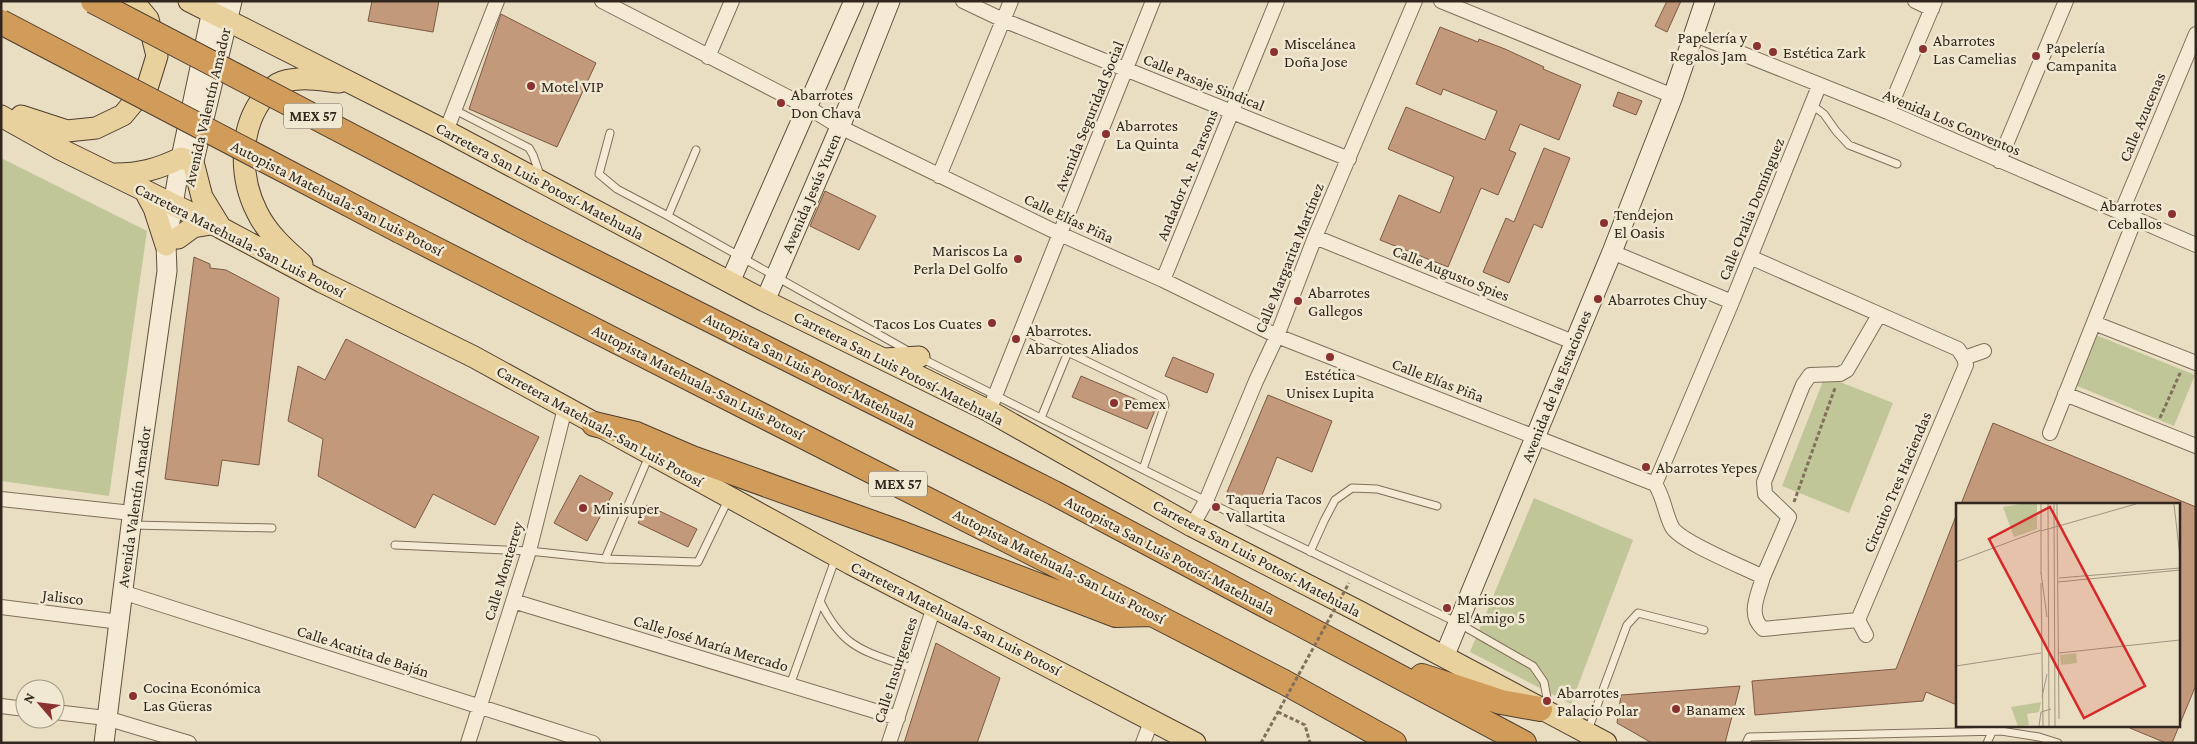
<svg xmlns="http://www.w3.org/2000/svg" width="2197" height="744" viewBox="0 0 2197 744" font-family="'Crimson Pro',serif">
	<rect width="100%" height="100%" fill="#e9ddc2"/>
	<path fill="#c0c697" d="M1 158 147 231 109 496 1 481Z
		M2096 335 2195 375 2174 426 2075 385Z
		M1825 376 1893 403 1849 513 1782 486Z
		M1534 498 1633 540 1571 704 1470 652Z"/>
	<path fill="#c3997b" stroke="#7d5a43" d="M372 1H439L433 32 368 21Z
		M1667 1H1681L1667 32 1655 26Z
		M501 14 596 63 557 147 469 109Z
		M1440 27 1478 42 1479 39 1505 49 1544 67 1543 69 1581 85 1559 140 1520 124 1509 150 1516 153 1498 195 1481 188 1448 267 1380 240 1399 195 1440 213 1454 177 1388 149 1406 107 1485 140 1497 111 1443 89 1441 95 1416 84Z
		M1618 92 1642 101 1636 115 1613 106Z
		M1544 148 1570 158 1542 228 1534 224 1509 283 1483 272 1506 218 1514 222Z
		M825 191 876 216 859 250 810 226Z
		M194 257 210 264V268L226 270 279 298 259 465 222 460 218 486 165 479Z
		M346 339 539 437 495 525 433 494 415 528 318 476 323 439 288 421 298 366 325 380Z
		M1173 357 1214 374 1207 393 1165 376Z
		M1081 376 1156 408 1147 429 1072 397Z
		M1268 395 1332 421 1312 472 1277 457 1258 505 1227 492Z
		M1993 423 2196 507V685L2172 743H2166L2125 726 2178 725V504H1961Z
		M580 475 613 493 587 541 554 523Z
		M647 505 697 529 688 547 638 523Z
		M1956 516 1957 705 1926 692 1923 701 1755 715 1752 681 1896 669Z
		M936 643 1000 678 977 743H904Z
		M1740 686 1725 743H1652L1617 723 1621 695Z"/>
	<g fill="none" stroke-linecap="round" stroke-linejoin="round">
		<g stroke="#816f5b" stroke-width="9">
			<path id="lane" d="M1812 105 1824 114 1836 131 1849 145 1897 164
				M455 110 529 148 533 155 540 175
				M610 133 599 174 617 189 668 216
				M696 150 668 216 910 352
				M1022 330 1163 398 1165 405 1143 469
				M921 358 1206 501 1458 623 1533 666 1544 682 1549 709
				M1041 418 1068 352
				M131 525 272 528
				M395 545 529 551 605 559 698 562 729 498
				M1310 552 1324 521 1335 500 1352 488 1377 489 1437 506
				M605 559 649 456
				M820 601C844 651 866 651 914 669
				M790 685 836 557
				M1588 730 1627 625 1638 613 1704 630
				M1746 743 1749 737 2001 731 2039 737 2058 743
				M1987 743 1992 732"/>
		</g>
		<g stroke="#816f5b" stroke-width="16">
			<path id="street" d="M602 1 809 108 840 127 1060 234 1163 280 1277 336 1655 484C1664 497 1665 514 1672 527 1680 542 1746 568 1763 577 1758 596 1747 614 1763 629L1858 620
				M963 1 1003 20 1349 159
				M1441 1 1673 96
				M1915 1 1932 9
				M1693 34 1888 112 2196 245
				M708 57 732 1
				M1888 112 1935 1
				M446 131 497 1
				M1999 161 2066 1
				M939 176 1011 1
				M2121 213 2196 34
				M1315 237 1573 342
				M1612 252 1732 302
				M1750 257 1958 349 1964 358 1966 365 1858 620
				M1163 280 1277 1
				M2094 323 2196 363
				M1964 358 1984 351
				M2065 394 2196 446
				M989 411 1153 1
				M2050 433 2135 219
				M1655 484 1732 302 1819 86
				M1 499 132 513
				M1192 526 1206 501 1256 381 1277 336 1315 237 1415 1
				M1763 577 1789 517 1765 494 1764 482 1803 385 1810 375 1840 374 1847 370 1879 315
				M122 592 593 743
				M513 601 898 718
				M1 607 120 622
				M1858 620 1866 635
				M1 706 25 709
				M55 712 106 718 189 743
				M468 743 529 551 565 408
				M889 743 934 607
				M1143 743 1152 719"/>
		</g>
		<g stroke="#62503e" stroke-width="21">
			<path id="secondary" d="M191 173 232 1
				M730 282 854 1
				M765 301 840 127 890 1
				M1444 657 1612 252 1673 96 1705 1
				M104 743 131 525 167 271 166 245 181 158 214 1"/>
		</g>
		<g stroke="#4f3e2f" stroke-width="23">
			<path id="primary" d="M189 1 446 131 765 301 989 411 1192 526 1360 612 1606 743
				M1 116 60 149 221 228 322 282 474 357 851 564 1195 743
				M21 116 67 131 96 128 123 115 148 85 157 56 148 19 133 1
				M115 174C140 174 158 169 181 158L193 162 202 197 221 228
				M145 191 154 208 166 245
				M178 238 193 227 211 224
				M302 264C285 249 267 233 257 212 240 179 239 133 260 102 265 95 273 85 282 82 301 76 319 80 339 82
				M884 359 919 357"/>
		</g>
		<g stroke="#4f3e2f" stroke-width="26">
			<path id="highway" d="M400 231 1152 614 1284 682 1394 743
				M533 231 1054 493 1524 743
				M594 424 636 434 692 458 898 532 1116 615 1150 614
				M1422 676 1501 702 1540 709"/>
		</g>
		<path stroke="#816f5b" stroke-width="3" stroke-dasharray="4 2.5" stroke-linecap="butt" d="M2160 418 2181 371
			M1794 502 1835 388
			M1278 712 1305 725 1310 743"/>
		<use href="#lane" stroke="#f5ebd4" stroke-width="7"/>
		<use href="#street" stroke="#f5ebd4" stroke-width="14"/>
		<use href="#secondary" stroke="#f5ebd4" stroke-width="19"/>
		<use href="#primary" stroke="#e9d19d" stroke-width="21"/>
		<use href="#highway" stroke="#d19c5a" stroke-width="24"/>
		<g stroke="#4f3e2f" stroke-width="26" stroke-linecap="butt">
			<path id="highway-bridge" d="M93 1 533 231
				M1 22 400 231"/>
		</g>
		<path stroke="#816f5b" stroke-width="3" stroke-dasharray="4 2.5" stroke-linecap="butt" d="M1261 743 1349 583"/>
		<use href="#highway-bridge" stroke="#d19c5a" stroke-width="24"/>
	</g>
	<g fill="#8a3132" stroke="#f1e8d1" stroke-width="2">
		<circle cx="1757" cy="46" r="5"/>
		<circle cx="1923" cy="49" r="5"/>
		<circle cx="1274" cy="52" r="5"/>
		<circle cx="1773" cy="52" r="5"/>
		<circle cx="2036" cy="56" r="5"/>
		<circle cx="531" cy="86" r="5"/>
		<circle cx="781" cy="103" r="5"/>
		<circle cx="1106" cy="134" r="5"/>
		<circle cx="2172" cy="214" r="5"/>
		<circle cx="1604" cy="223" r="5"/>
		<circle cx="1018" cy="259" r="5"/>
		<circle cx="1598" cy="299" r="5"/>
		<circle cx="1298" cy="301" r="5"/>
		<circle cx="992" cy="323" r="5"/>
		<circle cx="1016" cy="339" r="5"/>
		<circle cx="1330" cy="357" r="5"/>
		<circle cx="1114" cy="403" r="5"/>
		<circle cx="1646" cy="467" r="5"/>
		<circle cx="1216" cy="507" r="5"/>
		<circle cx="583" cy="508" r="5"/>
		<circle cx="1447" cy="608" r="5"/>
		<circle cx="133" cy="696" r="5"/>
		<circle cx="1547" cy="701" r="5"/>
		<circle cx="1676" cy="709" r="5"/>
	</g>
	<g text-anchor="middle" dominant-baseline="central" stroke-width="5" stroke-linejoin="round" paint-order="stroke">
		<g fill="#f1e8d1" stroke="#6b6154" stroke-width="1">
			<rect x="284" y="103.5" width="58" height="25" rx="4"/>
			<rect x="869" y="471.5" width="58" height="25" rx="4"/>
		</g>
		<g font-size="15" font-weight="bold" fill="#32271e">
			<text x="313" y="116">MEX 57</text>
			<text x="898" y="484">MEX 57</text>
		</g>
		<g font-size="16" fill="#32271e" stroke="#f1e8d1" text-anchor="start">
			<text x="1747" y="37" text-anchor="end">Papelería y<tspan x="1747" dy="18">Regalos Jam</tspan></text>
			<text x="1933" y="40">Abarrotes<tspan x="1933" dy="18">Las Camelias</tspan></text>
			<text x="1284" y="43">Miscelánea<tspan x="1284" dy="18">Doña Jose</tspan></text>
			<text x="2046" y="47">Papelería<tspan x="2046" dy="18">Campanita</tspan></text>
			<text x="1783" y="52">Estética Zark</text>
			<text x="541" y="86">Motel VIP</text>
			<text x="791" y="94">Abarrotes<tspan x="791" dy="18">Don Chava</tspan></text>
			<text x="1116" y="125">Abarrotes<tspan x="1116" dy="18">La Quinta</tspan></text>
			<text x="2162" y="205" text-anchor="end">Abarrotes<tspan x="2162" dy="18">Ceballos</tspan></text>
			<text x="1614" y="214">Tendejon<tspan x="1614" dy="18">El Oasis</tspan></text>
			<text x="1008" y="250" text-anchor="end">Mariscos La<tspan x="1008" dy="18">Perla Del Golfo</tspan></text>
			<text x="1308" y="292">Abarrotes<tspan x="1308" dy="18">Gallegos</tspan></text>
			<text x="1608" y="299">Abarrotes Chuy</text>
			<text x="982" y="323" text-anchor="end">Tacos Los Cuates</text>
			<text x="1026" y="330">Abarrotes.<tspan x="1026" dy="18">Abarrotes Aliados</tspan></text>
			<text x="1330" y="374" text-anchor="middle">Estética<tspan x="1330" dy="18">Unisex Lupita</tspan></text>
			<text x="1124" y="403">Pemex</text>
			<text x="1656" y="467">Abarrotes Yepes</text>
			<text x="1226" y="498">Taqueria Tacos<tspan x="1226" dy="18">Vallartita</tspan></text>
			<text x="593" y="508">Minisuper</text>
			<text x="1457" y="599">Mariscos<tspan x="1457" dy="18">El Amigo 5</tspan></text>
			<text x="143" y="687">Cocina Económica<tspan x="143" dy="18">Las Güeras</tspan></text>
			<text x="1557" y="692">Abarrotes<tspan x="1557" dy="18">Palacio Polar</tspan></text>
			<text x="1686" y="709">Banamex</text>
		</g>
		<g font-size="16" fill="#32271e" stroke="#f1e8d1">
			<text transform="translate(1204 82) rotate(22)">Calle Pasaje Sindical</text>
			<text transform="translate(207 107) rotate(-77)">Avenida Valentín Amador</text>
			<text transform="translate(1089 116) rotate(-68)">Avenida Seguridad Social</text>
			<text transform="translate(2142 117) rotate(-67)">Calle Azucenas</text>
			<text transform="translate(1952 122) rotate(23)">Avenida Los Conventos</text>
			<text transform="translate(1187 175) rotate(-68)">Andador A. R. Parsons</text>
			<text transform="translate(540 181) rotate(28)">Carretera San Luis Potosí-Matehuala</text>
			<text transform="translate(811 193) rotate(-67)">Avenida Jesús Yuren</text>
			<text transform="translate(337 198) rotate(27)">Autopista Matehuala-San Luis Potosí</text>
			<text transform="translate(1751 209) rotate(-68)">Calle Oralia Domínguez</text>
			<text transform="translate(1069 218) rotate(25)">Calle Elías Piña</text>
			<text transform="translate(240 240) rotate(27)">Carretera Matehuala-San Luis Potosí</text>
			<text transform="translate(1289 258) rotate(-68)">Calle Margarita Martínez</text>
			<text transform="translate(1451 273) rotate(22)">Calle Augusto Spies</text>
			<text transform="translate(899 368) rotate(27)">Carretera San Luis Potosí-Matehuala</text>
			<text transform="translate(810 370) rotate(27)">Autopista San Luis Potosí-Matehuala</text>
			<text transform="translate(1438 380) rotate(21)">Calle Elías Piña</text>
			<text transform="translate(698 382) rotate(27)">Autopista Matehuala-San Luis Potosí</text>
			<text transform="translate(1556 386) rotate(-68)">Avenida de las Estaciones</text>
			<text transform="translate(600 426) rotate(29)">Carretera Matehuala-San Luis Potosí</text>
			<text transform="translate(1897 482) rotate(-67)">Circuito Tres Haciendas</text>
			<text transform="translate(134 507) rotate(-82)">Avenida Valentín Amador</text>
			<text transform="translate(1170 555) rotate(28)">Autopista San Luis Potosí-Matehuala</text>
			<text transform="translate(1257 558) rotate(28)">Carretera San Luis Potosí-Matehuala</text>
			<text transform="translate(1059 566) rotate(27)">Autopista Matehuala-San Luis Potosí</text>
			<text transform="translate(503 571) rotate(-73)">Calle Monterrey</text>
			<text transform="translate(63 597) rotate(7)">Jalisco</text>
			<text transform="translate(956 618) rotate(27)">Carretera Matehuala-San Luis Potosí</text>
			<text transform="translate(711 643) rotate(17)">Calle José María Mercado</text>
			<text transform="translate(363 651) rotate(18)">Calle Acatita de Baján</text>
			<text transform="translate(895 670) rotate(-72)">Calle Insurgentes</text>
		</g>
	</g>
	<g transform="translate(1956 503)">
		<rect width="224" height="224" fill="#e9ddc2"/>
		<path d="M64 1H81V26L58 34 47 4ZM120 150 121 160 105 162 104 152ZM85 199 83 209 71 211 73 222 62 223 55 204Z" fill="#c0c697"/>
		<path fill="none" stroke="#a09480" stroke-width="1" d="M85 1V71M92 1 93 223M98 1 99 223M101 1 103 216M218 1 224 54M85 28 180 1M0 59 85 27M85 70 91 114M103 75 224 65M102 79 224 67M85 80 87 223M103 150 224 137M0 163 85 150M86 194 91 171M83 223 85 209 95 206"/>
		<path fill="#d62828" fill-opacity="0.15" stroke="#d62828" stroke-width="2.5" d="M94 4 189 183 128 215 33 36Z"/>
		<rect width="224" height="224" fill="none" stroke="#32271e" stroke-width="2.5"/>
	</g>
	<rect width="2197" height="744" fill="none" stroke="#32271e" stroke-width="5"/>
	<g transform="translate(40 704) rotate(298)"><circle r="24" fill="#f1e8d1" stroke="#a59b89"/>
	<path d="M0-4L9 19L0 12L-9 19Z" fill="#8a3132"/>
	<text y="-8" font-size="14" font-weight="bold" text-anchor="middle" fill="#32271e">N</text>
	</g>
</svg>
